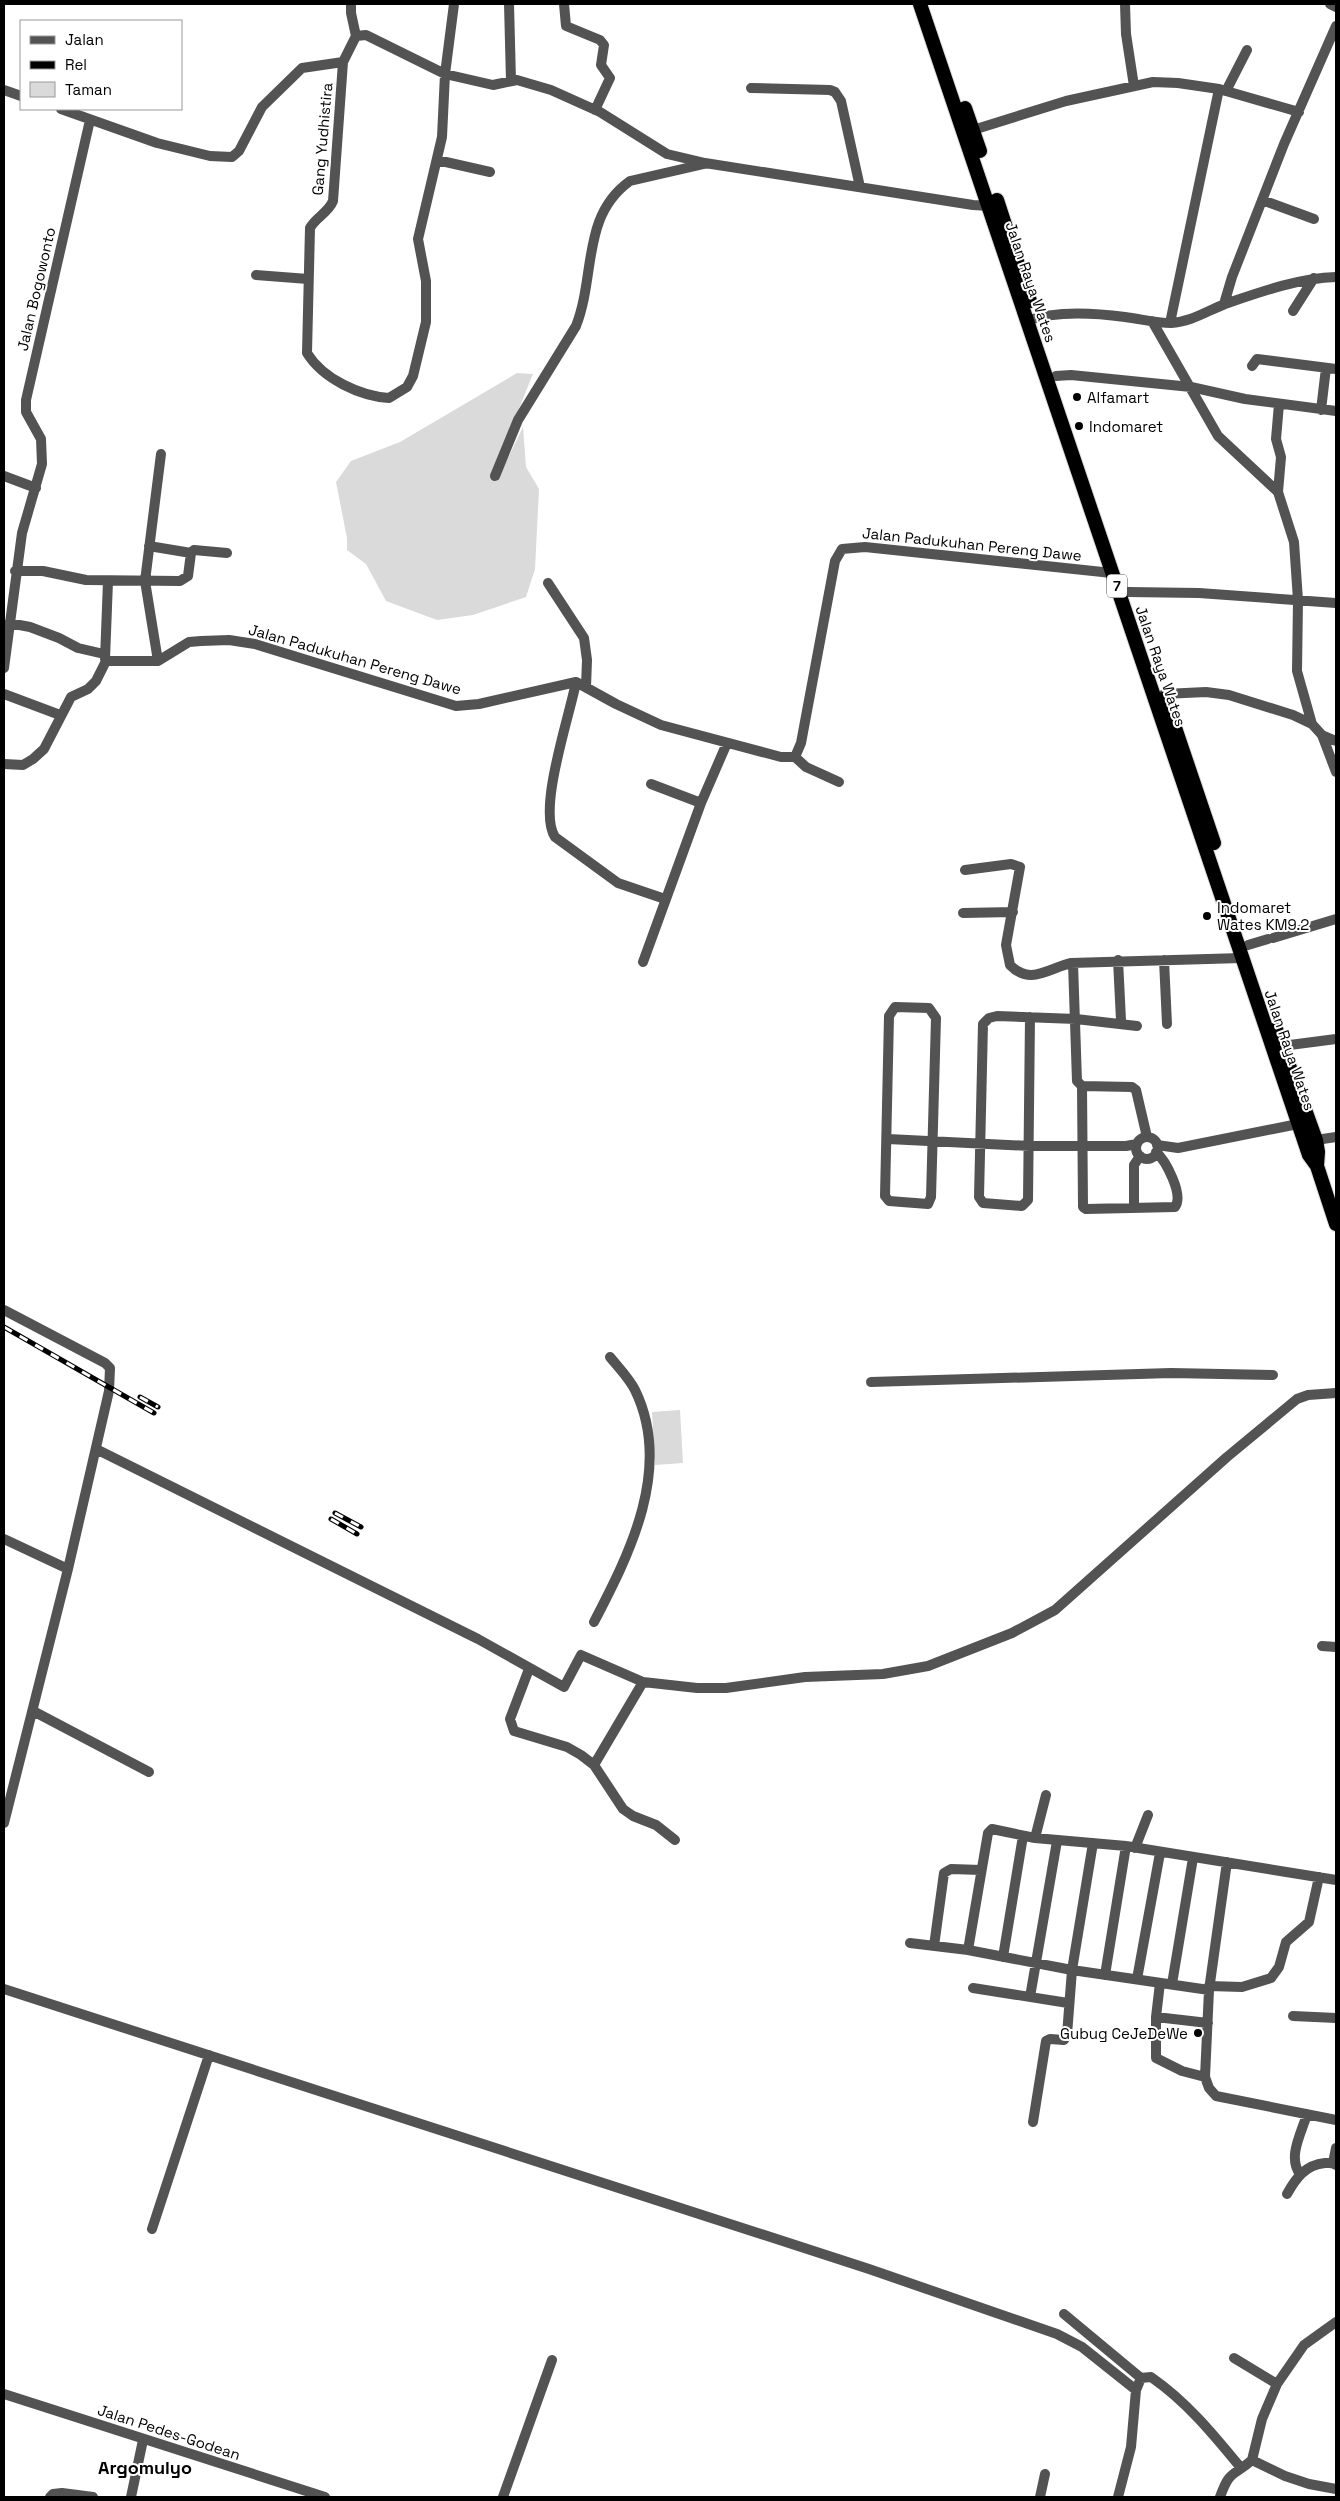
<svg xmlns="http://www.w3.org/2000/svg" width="1340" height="2501" viewBox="0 0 1340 2501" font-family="'Space Grotesk',sans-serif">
	<rect width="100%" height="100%" fill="#fff"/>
	<path fill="#dadada" d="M517 373 533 374 497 463 501 466 506 462 523 427 526 467 539 489 535 569 526 597 473 615 437 620 386 601 366 564 347 550V538L336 482 351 461 400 442Z
		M680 1410 683 1463 655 1465 652 1412Z"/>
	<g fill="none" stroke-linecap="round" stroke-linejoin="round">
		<g stroke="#dbdbdb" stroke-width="16">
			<path id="trunk" d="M920 4 1309 1155 1317 1166 1336 1224
				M965 108 980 151
				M997 200 1030 301
				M1165 698 1214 843
				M1276 1029 1316 1140 1318 1152 1317 1166"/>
		</g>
		<path stroke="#535353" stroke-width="10" d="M351 4V13L356 36
			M509 4 511 81
			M564 4 566 26 600 40 604 45 601 65 610 78 595 110
			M1125 4 1126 34 1134 86
			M1330 4 1336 7
			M343 62 333 201C328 213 316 217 310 228L307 353C323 379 360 396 389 398L407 387 413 376 426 322V281L418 239 442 137 445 74 454 4
			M751 88 830 90 835 92 841 101 860 187
			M4 90 21 96
			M1226 91 1247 50
			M61 109 157 143 210 156 232 157 239 151 262 107 302 68 343 62 356 36 366 35 445 74 493 85 517 80 551 90 600 112 667 154 705 163 973 205 989 206
			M973 130 1066 101 1153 82 1178 83 1219 89 1299 112
			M437 160 490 172
			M1262 200 1314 219
			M256 275 308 279
			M1224 304 1232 277 1284 144 1336 26
			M1293 311 1314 278
			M1027 321C1056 310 1095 313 1125 317 1141 319 1156 323 1171 323 1191 322 1207 311 1225 304 1260 292 1299 278 1336 277
			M1152 321 1218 436 1278 492 1294 542 1298 600 1297 671 1312 724
			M1170 323 1219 89
			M1252 366 1257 359 1336 369
			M1056 376 1071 375 1191 387 1245 399 1336 411
			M1321 410 1326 368
			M4 476 36 488
			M495 476 518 420 576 326C596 275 581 216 630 181L704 164
			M1278 492 1281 457 1276 439 1279 404
			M149 546 191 553
			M15 571H43L86 580 180 581 188 576 191 553 194 550 227 553
			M548 583 584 638 587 660 586 687
			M1128 592 1199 593 1336 603
			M9 623 30 627 59 638 78 648 104 654
			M105 659 108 581
			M158 661 145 581 161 454
			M4 668 22 533 42 464 41 439 26 412V400L90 120
			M576 682C570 715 537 810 555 837L618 883 665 899
			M4 694 60 715
			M1164 694 1206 692 1229 695 1293 715 1312 724 1322 735 1336 741
			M1322 735 1336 772
			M795 757 806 767 839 782
			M4 764 23 765 33 759 44 749 71 697 88 689 96 681 106 661H158L189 642 201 641 229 640 255 644 456 706 479 704 576 682 616 704 661 725 781 757H795L801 743 835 561 842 549 865 547 1112 573
			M651 784 701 803
			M965 870 1011 864 1020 867 1006 945 1010 965C1030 986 1049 968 1071 963L1242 958
			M963 913 1013 912
			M1273 938 1336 919
			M1248 945 1268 939
			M1118 960 1121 1020
			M1164 960 1167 1024
			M643 962 701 803 727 743
			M1073 963 1077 1081 1082 1086 1132 1087 1136 1090 1147 1137
			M895 1007 929 1008 936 1018 931 1197 928 1204 889 1201 885 1196 889 1016Z
			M1030 1017 1028 1200 1022 1206 983 1203 979 1197 983 1024 989 1018 997 1016 1076 1019 1137 1026
			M1282 1046 1336 1039
			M1082 1086 1083 1207 1086 1209 1175 1207C1184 1195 1166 1161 1156 1152
			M1136 1148a11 11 0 1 1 22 0a11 11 0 1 1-22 0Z
			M888 1139 1030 1146H1126L1137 1144
			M1316 1140 1336 1137
			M1157 1145 1178 1148 1298 1124
			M1134 1208V1165L1140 1156
			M4 1310 105 1363 110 1368 109 1391 68 1569 4 1823
			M871 1382 1171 1373 1273 1375
			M96 1449 478 1639 564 1687 581 1655 643 1682
			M4 1539 68 1569
			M594 1622C630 1553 673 1468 635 1390 629 1378 619 1368 610 1357
			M1322 1646 1336 1647
			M529 1669 510 1719 514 1731 567 1747 581 1755 594 1765 623 1809 633 1816 656 1825 675 1840
			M33 1711 149 1772
			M594 1765 643 1682 697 1688H726L805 1677 883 1674 928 1666 1012 1633 1055 1610 1227 1457 1297 1399 1308 1395 1336 1393
			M1035 1838 1046 1795
			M1135 1848 1148 1815
			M910 1943 968 1950 1072 1970 1209 1990
			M934 1946 944 1873 951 1869 981 1870
			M968 1950 988 1833 992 1829 1035 1838 1126 1846 1336 1880
			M1003 1957 1023 1836
			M1105 1975 1126 1846
			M1137 1979 1160 1853
			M1172 1984 1193 1858
			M1209 1986 1242 1987 1271 1978 1279 1967 1286 1942 1309 1922 1319 1877
			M973 1988 1068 2003
			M4 1989 869 2269 1057 2334 1082 2347 1136 2390 1131 2447 1118 2497
			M1030 1997 1057 1841
			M1293 2016 1336 2018
			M1156 2017 1160 1983
			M1208 2023 1156 2017V2058L1182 2071 1205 2077 1209 2088 1216 2096 1336 2120
			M1205 2077 1209 1990 1227 1862
			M1033 2122 1046 2041 1050 2039 1064 2040 1067 2035 1072 1970 1093 1843
			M1333 2163 1336 2148
			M1300 2174C1287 2157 1302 2132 1307 2114
			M1287 2194C1296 2178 1305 2165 1325 2163 1330 2163 1332 2162 1336 2165
			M152 2229 209 2055
			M1064 2314 1141 2378
			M1234 2358 1277 2384
			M1136 2390 1141 2378 1151 2377C1187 2402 1213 2434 1241 2468
			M1252 2460 1285 2476 1309 2484 1336 2489
			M50 2497 53 2494 62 2493 93 2497
			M131 2497 143 2440
			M503 2497 552 2360
			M1040 2497 1045 2474
			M1220 2497C1230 2469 1233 2477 1252 2460L1262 2419 1277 2384 1304 2345 1336 2322"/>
		<path stroke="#535353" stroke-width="10" d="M4 2394 325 2497"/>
		<use href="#trunk" stroke="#000" stroke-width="14"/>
		<g stroke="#000" stroke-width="5">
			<path id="rail" d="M4 1327 154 1413
				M140 1397 158 1407
				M335 1513 361 1527
				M331 1519 357 1534"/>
		</g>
		<use href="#rail" stroke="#fff" stroke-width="3" stroke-dasharray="9" stroke-linecap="butt"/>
	</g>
	<g fill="#000" stroke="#fff" stroke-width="2">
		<circle cx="1077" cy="397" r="5"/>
		<circle cx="1079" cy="426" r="5"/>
		<circle cx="1207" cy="916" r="5"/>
		<circle cx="1198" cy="2033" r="5"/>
	</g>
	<g text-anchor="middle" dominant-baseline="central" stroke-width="4" stroke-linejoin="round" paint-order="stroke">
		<rect fill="#fff" stroke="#4c4c4c" stroke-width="1" x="1107" y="574.5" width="20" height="23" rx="4"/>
		<g font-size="14" font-weight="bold" fill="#000">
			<text x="1117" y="586">7</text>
		</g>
		<g font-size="15" fill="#000" stroke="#fff">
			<text transform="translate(322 139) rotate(-85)">Gang Yudhistira</text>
			<text transform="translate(1031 282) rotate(71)">Jalan Raya Wates</text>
			<text transform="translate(36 289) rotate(-77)">Jalan Bogowonto</text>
			<text transform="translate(972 544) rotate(6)">Jalan Padukuhan Pereng Dawe</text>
			<text transform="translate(355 659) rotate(16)">Jalan Padukuhan Pereng Dawe</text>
			<text transform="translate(1161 666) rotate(71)">Jalan Raya Wates</text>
			<text transform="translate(1290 1050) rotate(71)">Jalan Raya Wates</text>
			<text transform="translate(169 2432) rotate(18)">Jalan Pedes-Godean</text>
		</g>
		<g font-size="15" fill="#000" stroke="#fff" text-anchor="start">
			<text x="1087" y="397">Alfamart</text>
			<text x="1089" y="426">Indomaret</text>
			<text x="1217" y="907">Indomaret<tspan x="1217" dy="17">Wates KM9.2</tspan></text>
			<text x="1188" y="2033" text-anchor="end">Gubug CeJeDeWe</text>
		</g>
		<g font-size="18" font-weight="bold" fill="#000" stroke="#fff">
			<text x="145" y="2467">Argomulyo</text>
		</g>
	</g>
	<rect width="1340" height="2501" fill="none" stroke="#000000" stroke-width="10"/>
	<rect x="20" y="20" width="162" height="90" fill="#ffffff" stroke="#999999"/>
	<rect x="30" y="36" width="25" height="8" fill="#535353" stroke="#999999"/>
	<text x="65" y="45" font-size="15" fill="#000000">Jalan</text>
	<rect x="30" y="61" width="25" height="8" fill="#000000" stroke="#999999"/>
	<text x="65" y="70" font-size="15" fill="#000000">Rel</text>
	<rect x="30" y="82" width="25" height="15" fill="#dadada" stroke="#999999"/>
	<text x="65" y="95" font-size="15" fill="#000000">Taman</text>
</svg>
